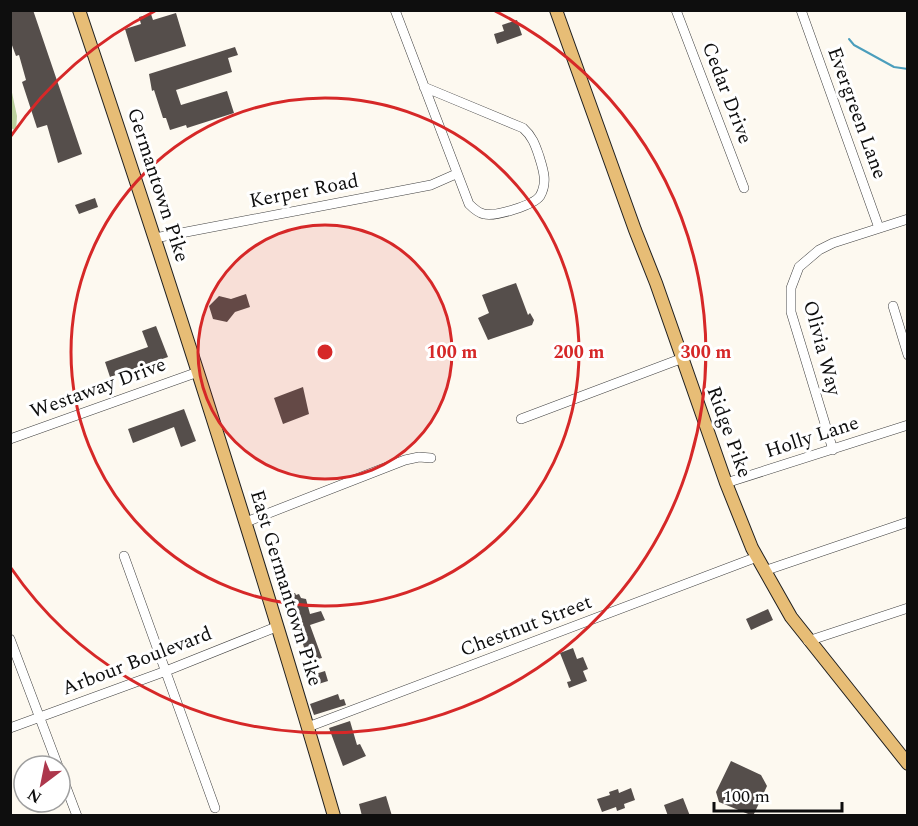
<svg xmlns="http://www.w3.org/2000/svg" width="918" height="826" viewBox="0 0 918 826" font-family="Spectral,serif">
	<rect width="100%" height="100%" fill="#fdf9f0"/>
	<path fill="#bdd29f" d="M11 88 17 116 16 131 11 128Z"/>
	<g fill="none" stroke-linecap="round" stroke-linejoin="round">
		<path stroke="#4b9ebc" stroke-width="2" d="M849 39 854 45 894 67 908 69"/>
	</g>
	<path fill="#554e4b" d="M10 10H33L82 154 58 163 47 125 37 128 22 82 26 80 19 55 16 56 10 40Z
		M176 13 186 46 135 62 125 29 141 24 139 17 151 14 153 20Z
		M517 20 522 35 497 44 494 34 504 31 502 25Z
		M235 47 238 55 228 58 232 72 176 90 181 105 227 91 234 113 187 128 186 125 170 130 166 118H163L154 90 152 91 149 74Z
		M95 198 98 207 79 214 75 205Z
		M516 283 528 315 530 313 534 320 532 325 488 340 478 318 489 313 482 295Z
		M246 294 250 307 235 312 227 322 213 319 209 306 219 296 231 299Z
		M156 326 168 357 110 377 105 362 148 347 142 331Z
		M303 387 309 414 283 424 274 398Z
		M184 409 196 441 181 447 174 427 133 443 128 429Z
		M295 593 296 595 299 594 301 598 306 599 310 614 321 611 325 620 310 625 322 658 308 661 298 627 295 628 292 618 295 617 289 594Z
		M768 609 773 620 751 630 746 619Z
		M573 648 577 659 583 657 588 669 583 671 587 681 569 688 567 682 571 681 560 653Z
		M325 671 328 681 312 686 309 676Z
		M338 694 340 700 344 699 346 705 314 715 310 704Z
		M350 721 357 745 360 744 366 756 343 766 329 728Z
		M731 761 761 775 767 786 753 816 719 802 716 792Z
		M631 788 635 800 624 804 625 808 617 811 616 807 602 812 597 799 610 795 609 792 618 789 619 793Z
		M386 796 392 816H362L359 804Z
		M683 798 690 816H668L664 805Z"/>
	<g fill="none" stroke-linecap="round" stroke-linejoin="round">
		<g stroke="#414141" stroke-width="10">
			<path id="minor" d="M395 10 469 204C473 208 478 213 484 214 495 217 534 205 540 196 548 182 543 169 539 156 535 144 532 136 523 128L424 87
				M676 10 744 188
				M801 10 879 228
				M155 238 431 185 456 174
				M893 306 908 355
				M521 419 683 358
				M10 439 198 372
				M833 450 791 312V288L799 267 819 250 833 243 908 219
				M726 483 908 425
				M246 522 405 460 419 457 431 458
				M124 556 215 808
				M764 571 908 522
				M10 639 58 766
				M808 641 908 608
				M308 727 757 557
				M10 728 166 671 276 627
				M60 771 77 816"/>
		</g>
		<g stroke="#1f1f1f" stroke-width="14">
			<path id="major" d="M79 10C169 278 255 545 334 816
				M556 10 635 230 656 283 726 483 752 548 791 617 908 764"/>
		</g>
		<use href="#minor" stroke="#fff" stroke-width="9"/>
		<use href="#major" stroke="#e7bd76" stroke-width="12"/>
	</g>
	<circle cx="325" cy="352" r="127" fill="#d62828" fill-opacity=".12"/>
	<g fill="none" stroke="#d62828" stroke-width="3">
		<circle cx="325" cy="352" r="127"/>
		<circle cx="325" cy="352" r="254"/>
		<path d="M11 136A381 381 0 0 1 155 11M495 11A381 381 0 1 1 11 568"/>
	</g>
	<g text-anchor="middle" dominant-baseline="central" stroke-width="6" stroke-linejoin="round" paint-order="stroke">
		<g font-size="20" fill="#0e0e0e" stroke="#fff">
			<text transform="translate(727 93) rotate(69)">Cedar Drive</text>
			<text transform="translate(857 113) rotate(70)">Evergreen Lane</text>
			<text transform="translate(158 185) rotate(72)">Germantown Pike</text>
			<text transform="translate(304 191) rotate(-11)">Kerper Road</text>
			<text transform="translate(822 348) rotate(75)">Olivia Way</text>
			<text transform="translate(98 388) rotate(-20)">Westaway Drive</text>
			<text transform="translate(729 432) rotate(70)">Ridge Pike</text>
			<text transform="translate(812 437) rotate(-18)">Holly Lane</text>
			<text transform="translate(286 588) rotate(73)">East Germantown Pike</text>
			<text transform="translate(526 626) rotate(-21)">Chestnut Street</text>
			<text transform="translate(137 661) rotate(-21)">Arbour Boulevard</text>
		</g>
	</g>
	<circle cx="325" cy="352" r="9" fill="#d62828" stroke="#fff" stroke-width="3"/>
	<g font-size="18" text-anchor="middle" font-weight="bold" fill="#d62828" stroke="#fff" stroke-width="6" stroke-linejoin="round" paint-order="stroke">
		<text x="452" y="358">100 m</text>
		<text x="579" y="358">200 m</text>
		<text x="706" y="358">300 m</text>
	</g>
	<rect width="918" height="826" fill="none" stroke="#0e0e0e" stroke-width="24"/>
	<g transform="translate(42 784) rotate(212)"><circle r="28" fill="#ffffff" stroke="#9f9f9f" stroke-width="1.5"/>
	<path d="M0-4.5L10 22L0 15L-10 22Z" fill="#ad374c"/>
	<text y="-9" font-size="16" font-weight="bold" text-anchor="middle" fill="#0e0e0e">N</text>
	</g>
	<path d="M714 802v9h128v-9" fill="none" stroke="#0e0e0e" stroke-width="3"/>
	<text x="723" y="802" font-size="18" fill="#0e0e0e" stroke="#ffffff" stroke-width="4.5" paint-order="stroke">100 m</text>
</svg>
